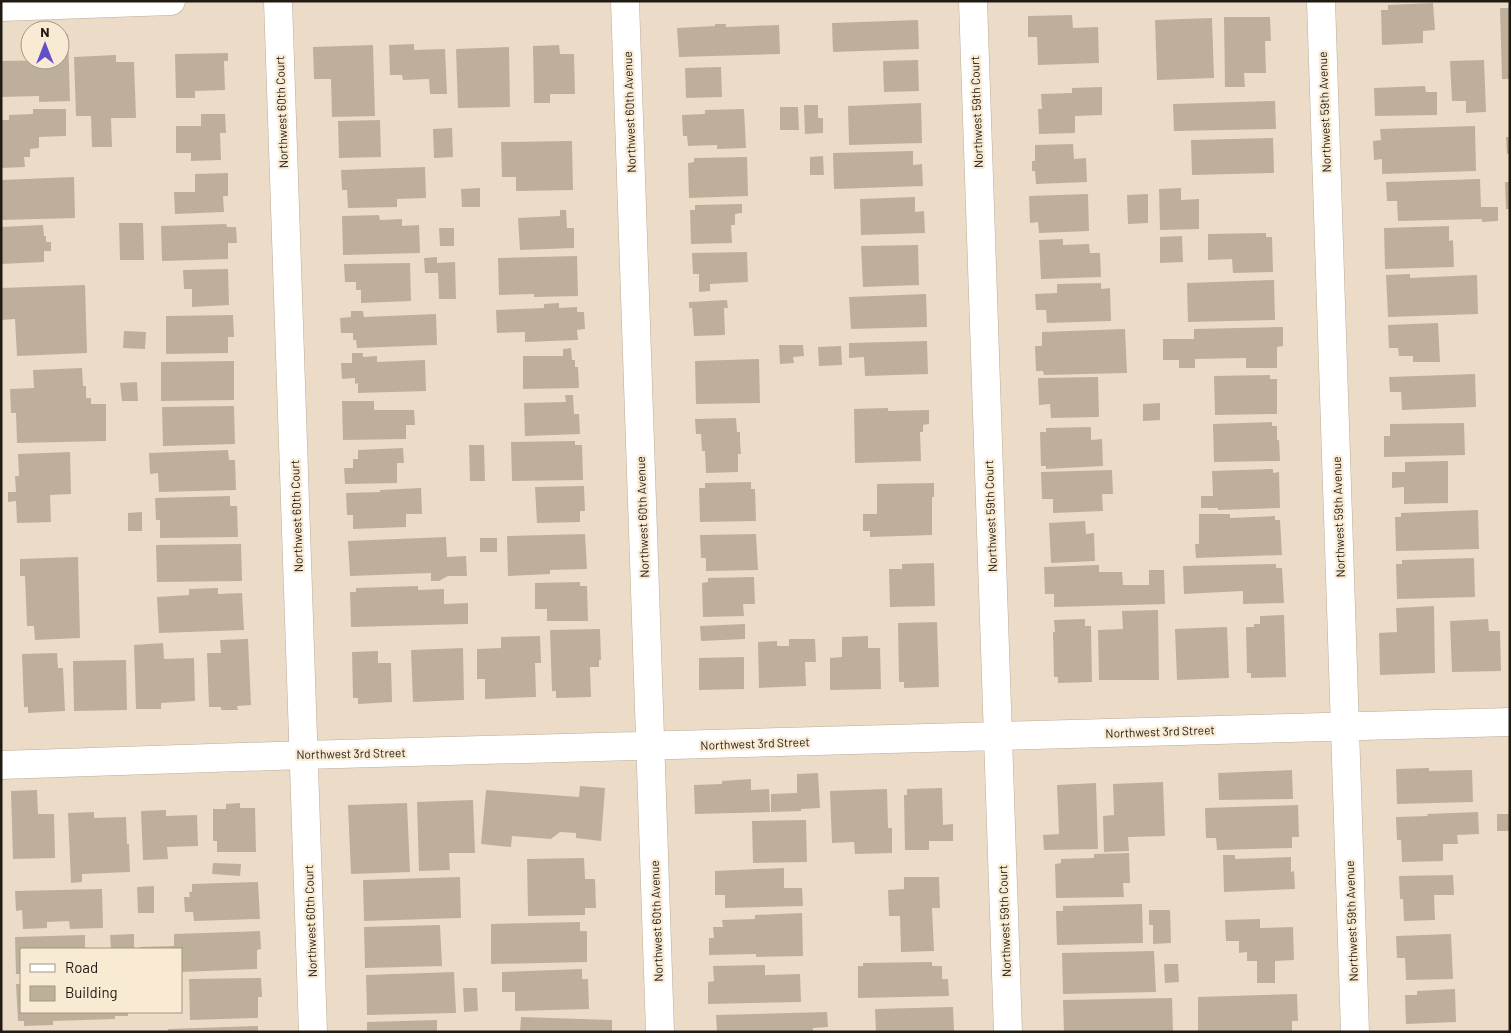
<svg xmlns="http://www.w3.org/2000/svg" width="1511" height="1033" viewBox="0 0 1511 1033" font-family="Barlow,sans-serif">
	<rect width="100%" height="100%" fill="#ecdcc7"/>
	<path fill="#beaf9b" d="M1433 3 1435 30 1423 31V43L1382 45 1381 10H1388V5Z
		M1500 8H1510V79H1502Z
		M1072 15 1073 28 1098 27 1099 63 1038 65 1037 37H1028V16Z
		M1224 17H1270L1271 41H1265L1266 73H1244L1245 87H1225Z
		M1212 18 1214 78 1157 80 1155 20Z
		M918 20 919 49 833 52 832 23Z
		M715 24H726V27L779 25 780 54 679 57 677 28 715 26Z
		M60 34H68L70 101 39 102V96L1 97V61L60 60Z
		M414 44V50L445 49 447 94H430L429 79 403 80 402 75H390L389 45Z
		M373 45 375 116 332 117 331 79H314L313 47Z
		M559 45 560 54H574L575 94H550V103H534L533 46Z
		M509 47 510 107 458 108 456 49Z
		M228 53V61H224L225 90 195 91V98H176L175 54Z
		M116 55V62H134L136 118H111L112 147H92L91 116H76L74 57Z
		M918 60 919 91 884 92 883 61Z
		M1484 60 1486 112 1466 113V101H1452L1450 61Z
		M721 67 722 97 686 98 685 68Z
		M1425 86 1426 92H1437V115L1375 116 1374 88Z
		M1102 87V115L1075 116V133L1039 134 1038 109H1042L1041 94 1072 93V88Z
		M1275 101 1276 129 1174 131 1173 104Z
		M921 103 922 143 849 145 848 106Z
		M804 105H818V118H823V133L805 134Z
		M780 107H798L799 130H780Z
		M33 109H66V136L39 137V148L30 149V157H24L25 167 1 168V120H9V115L33 114Z
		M744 109 746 148 717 149V145L688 146 687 136H683L682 115 705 114V110Z
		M201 114H225L226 133H220L221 160 191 161V153H176V126H201Z
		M380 120 381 157 339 158 338 121Z
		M1475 126 1476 171 1382 174V159L1374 160 1373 141 1381 140 1380 129Z
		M452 128 453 157 434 158 433 129Z
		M1506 137H1510V154H1507Z
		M1273 138 1274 173 1192 175 1191 140Z
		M572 141 573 190 516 191V177H502L501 142Z
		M1073 144 1074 159 1086 158 1087 182 1036 184 1035 171H1032V161H1035V145Z
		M913 151V165L922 164 923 186 834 189 833 153Z
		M823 156 824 175H810V157Z
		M747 157 748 196 689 198 688 163 694 162V158Z
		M425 167 426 198 397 199V207L348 208 347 190H342L341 170Z
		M228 173V196H223L224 212 175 214 174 192H195V174Z
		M74 177 75 218 1 220V180Z
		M1480 179 1481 207H1498V221L1482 222V219L1398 221 1397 201H1387L1386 182Z
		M1505 182H1510V209H1506Z
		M480 188V207H462L461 189Z
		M1181 188V200L1199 199V229L1160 230 1159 189Z
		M1088 194 1089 231 1039 233 1038 222 1030 223 1029 196Z
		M1148 194V223L1128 224 1127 195Z
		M915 197V212L924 211 925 233 861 235 860 199Z
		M742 204V213L735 214V225H731L732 243 691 244 690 210H695V205Z
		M560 210H566L567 228H574V248L520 250 518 218 560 216Z
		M379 215 380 220 402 219V226L419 225 420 253 343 255 342 216Z
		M119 223H143L144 260H120Z
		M226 224 227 227H236L237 243H228V259L162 261 161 226Z
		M43 225 44 236H46V242H51V251H44V262L1 264V227Z
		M1449 226V241L1453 240 1454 267 1385 269 1384 228Z
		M439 228H454V246H440Z
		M1266 233V237H1272L1273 272 1233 273 1232 259 1208 260V234Z
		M1182 236 1183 262 1160 263V237Z
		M1063 239V245L1089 244 1090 253H1100L1101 277 1041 279 1039 240Z
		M918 245 919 285 863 287 861 246Z
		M747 252 748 282 710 284V291L699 292V274H693L692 253Z
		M577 256 578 296 534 297V294L499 295 498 258Z
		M437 257V263L455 262 456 299H439L438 273H425L424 258Z
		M410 263 411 301 361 303V290H356V282H345L344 264Z
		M228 269 229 305 192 307V289H184L183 270Z
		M1410 274V278L1477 275 1478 314 1388 317 1386 275Z
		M1274 280 1275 320 1188 322 1187 283Z
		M1101 283V289L1110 288 1111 321 1047 323 1046 310H1036L1035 294 1057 293V284Z
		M85 285 87 353 17 356 15 319 1 320V288Z
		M926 294 927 327 851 329 849 297Z
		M727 300 728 308H724L725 335 694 336 692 308H689V302Z
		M559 303V308L577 307V312H584L585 329 577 330 578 340 525 342V332L497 333 496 310 544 308V304Z
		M351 311H363L364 317 436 314 437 345 357 348 356 340H353V333H341L340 318 351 317Z
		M233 315 234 337H228V353L166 354V316Z
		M1438 323 1440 362H1413V356H1399L1398 348H1389L1388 325Z
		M1283 327V346L1277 347V368H1246V358L1195 359V368H1179V360H1163V339H1194V329Z
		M1125 329 1127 373 1044 375 1043 371H1036L1035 346H1042V332Z
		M124 331 146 332 145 349 123 348Z
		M927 341 928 374 865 376 864 357 849 358V343Z
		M779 345H803L804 356 793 357 794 363 780 364Z
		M841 346 842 365 819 366 818 347Z
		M571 348 572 360H575V367H578L579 388 523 389V356H563V349Z
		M352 353H363V357L377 356V362L425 360 426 391 358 393V383L355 384V378L342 379 341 363H352Z
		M759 359 760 403 696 404 695 361Z
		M234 361V400L161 401V362Z
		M82 368 83 386H86V398H91V404H106V441L17 443 16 413H11L10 389 34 388 33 370Z
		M1475 374 1476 407 1402 410 1401 392H1390L1389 377Z
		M1270 375V379H1277V414L1215 415 1214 376Z
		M1098 377 1099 417 1051 418 1050 404 1039 405 1038 378Z
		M137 382 138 401H122L120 383Z
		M565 395H573L574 414H579L580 434 525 436 524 403 566 402Z
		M342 401H374V410H414L415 425H406V439L343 440Z
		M1160 403V420L1143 421V404Z
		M234 406 235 444 163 446 162 407Z
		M888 408V411L929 410V424L923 425V432H920L921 461 855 463 854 409Z
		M736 418 737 432H740V442L741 454H738V472L706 473 705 451H702L701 434H696L695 419Z
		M1272 422V426H1277V440H1279L1280 461 1214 462 1213 424Z
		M1464 423 1465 455 1384 457V436H1390V424Z
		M1091 427V440L1102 439 1103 466 1046 469V466H1041L1040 432H1046V428Z
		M575 441V445H582L583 480 512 481 511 442Z
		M469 445H484L485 481H470Z
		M403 448 404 463H397V483L345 484 344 468H353V459H358V450Z
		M228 450 229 460H235L236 490 159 492 158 473 150 474 149 453Z
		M70 452 71 494 50 495 51 522 17 523 16 501 8 502V492H16L15 476H19L18 454Z
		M1448 461V503L1404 504V487L1392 488V472H1405V462Z
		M1273 469V473L1279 472 1280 508 1218 510V508H1201V496H1213L1212 471Z
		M1112 470 1113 494H1102L1103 511 1053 513V499H1042L1041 472Z
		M751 482V489H755L756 521 700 522 699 488H705V483Z
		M934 483V497H932V535L870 537V531H863V514H877V484Z
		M584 486 585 511H580V522L537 523 535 487Z
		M421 488 422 514H406V527L353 529V515H347L346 493 380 492V490Z
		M230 496V506H237L238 537 160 538V520H156L155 498Z
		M1478 510 1479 549 1396 551 1395 517H1401V513Z
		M142 512V531H128V513Z
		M1199 514H1230V518L1275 516V520H1280L1282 555 1196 558 1195 544H1199Z
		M1085 521 1086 534 1094 533 1095 561 1051 563 1049 523Z
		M585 534 587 569 550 570V574L508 576 507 536Z
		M756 534 758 570 706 571V558H701L700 535Z
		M446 537 447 557 466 556 467 576H448L439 581H431V573L350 576 348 541Z
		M480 538H497V552H480Z
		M241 544 242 581 157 582 156 545Z
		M78 557 80 638 35 640 34 626H27L25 576H20V559Z
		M1474 558 1475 597 1397 599 1396 564H1402V560Z
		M934 563 935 606 890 607 889 569H902V564Z
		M1276 564V568H1282L1284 603 1243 604V591L1184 594 1183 566Z
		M1099 565V572H1122L1123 585H1149V570H1164L1165 604 1054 607V594H1045L1044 567Z
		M754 577 755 604H743L744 616 703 617 702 583 708 582V578Z
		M580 582V586H587L588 621H547V609H535V583Z
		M418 586V590L444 589V604L468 603V624L351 627 350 592H356V588Z
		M218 588V594L242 593 244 630 159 633 157 597 189 595V589Z
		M1434 606 1435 673 1380 675 1379 633 1397 632 1396 608Z
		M1158 610 1159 680H1099L1098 630 1123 629 1122 611Z
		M1284 615 1286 677 1251 678V673H1247L1246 627H1254V624H1260V616Z
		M1085 619V626H1091L1092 682 1058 683V677H1054L1053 632H1055L1054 620Z
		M1488 619 1489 631H1500L1501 671 1452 672 1450 621Z
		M937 622 939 687 904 688V682H899L898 623Z
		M745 624V639L701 641 700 626Z
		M1227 627 1229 678 1177 680 1175 629Z
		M600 629 601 660H599V667H590L591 697 556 698V691H552L550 630Z
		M540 636 541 663H535L536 697 485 699V679H477V649L501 648V637Z
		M868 636V648H880L881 689 830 690V658L842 657V637Z
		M248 639 251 705 237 706 238 710H221V707H209L207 653H221L220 640Z
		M789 639H815L816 662H805L806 686 759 688 758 642 777 641V646H789Z
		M163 643 164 659 194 658 195 701 161 703V709H136L134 645Z
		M463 648 464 700 413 702 411 650Z
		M378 651V663H391L392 702 358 704V698H353L352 652Z
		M57 653 58 668H63L65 711 28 713V707H24L22 654Z
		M744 657V689L699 690V658Z
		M126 660 127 710 74 711 73 661Z
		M1429 768V771L1472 770 1473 802 1397 804 1396 769Z
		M1292 770 1293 799 1219 800 1218 773Z
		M818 773 820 808 801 809V811L771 812V794L797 793V774Z
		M751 779V790L769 789 770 812 695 814 694 785 722 784V781Z
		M1163 782 1165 836 1128 837 1129 851 1104 852 1103 816 1114 815 1113 784Z
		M1096 783 1098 849 1044 850 1043 835 1059 834 1057 785Z
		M580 786 605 788 601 841 576 838V833L560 832 551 839 512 836 511 847 481 844 486 790 579 797Z
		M942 788 943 825 953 824V841H929V850H905L904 795H907V789Z
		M887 789 888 828H892V853L855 854 854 842 832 843 830 791Z
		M37 790 38 814H54L55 858 13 859 11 791Z
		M473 800 475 853H449L450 870 419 871 417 802Z
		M240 803V808H255L256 852H217V841H213V809H226V804Z
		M407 803 410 872 351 874 348 805Z
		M1298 805 1299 837H1292V848L1217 850 1216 838H1206L1205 808Z
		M166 810V816L197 815 198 846 167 847 168 859 143 860 141 811Z
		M94 812V818L126 817 127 844H129L130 872 82 874V882L71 883 68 813Z
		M1478 812 1479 834 1457 835 1458 844H1443V861L1402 862 1401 840H1397L1396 817 1428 816 1427 814Z
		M1497 814H1510V831H1497Z
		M806 820 807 862 753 863 752 821Z
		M1129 853 1130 883H1123L1124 897 1056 898 1055 864 1061 863V859L1094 858V854Z
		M1223 855H1235V859L1291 857V872L1294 871 1295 889 1224 892Z
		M584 858 585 879H595L596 908H585V915L528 916 527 859Z
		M213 863 241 864 240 876 212 874Z
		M784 868V888H802L803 906 725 908V895H715V871Z
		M1453 875 1454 895H1434L1435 920 1404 921 1403 899H1400L1399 876Z
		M460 877 461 918 364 921 363 880Z
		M904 877H939L940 908H932L934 951 901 952 900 916H889L888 890 904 889Z
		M258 882 260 919 194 921 193 912H185L184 897H190L189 892H192V884Z
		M154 886V913H138L137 887Z
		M102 889 103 928 70 929 69 921 47 922V928L23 929 22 910 16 911 15 891Z
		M1142 904 1143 943 1057 945 1056 911H1063V906Z
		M1149 910H1170L1171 943 1153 944V925H1149Z
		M802 913 803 956 756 957V954L709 955V938H714L713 927H723L722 920 755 919V915Z
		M1260 919V928L1293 927 1294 960 1275 961V983H1257V961H1247V952L1239 953V941H1226L1225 920Z
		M580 922V931H587V962L491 964V924Z
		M440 925 442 966 365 968 364 927Z
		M260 931 261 949 257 950V969L181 972V949H140V947L174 946V934Z
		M134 934V949H111L110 935Z
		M1451 934 1453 979 1406 980 1405 958H1397L1396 936Z
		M85 935V949H21V974H16L15 937Z
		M1154 951 1156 992 1063 994 1062 953Z
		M932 962V966H942V979H948L949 996 858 998V966H863V963Z
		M1164 964H1178L1179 982 1165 983Z
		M765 965V975L800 974 801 1002 708 1004V982L714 981 713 966Z
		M582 969V979H588L589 1009 515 1011V992H502V972Z
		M454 972 456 1013 367 1015 366 975Z
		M261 978 262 997H258V1018L190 1020 189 979Z
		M16 984H21V1012H128V1016H115V1019L53 1021V1025L24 1026V1021H18Z
		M463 988H477L478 1011 464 1012Z
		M1455 989 1456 1022 1406 1024 1405 995H1417V991Z
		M1297 994 1298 1021H1292V1032H1198V997Z
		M1172 998 1173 1032H1064L1063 1000Z
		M953 1007 954 1032H876L875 1009Z
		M827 1012 828 1027 813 1028V1032H717L716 1015Z
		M521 1017 612 1020V1032H520Z
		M437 1020V1032H367V1022Z
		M258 1026V1032H168V1029Z"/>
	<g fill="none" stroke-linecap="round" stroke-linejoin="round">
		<g stroke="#bbac98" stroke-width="29">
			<path id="minor" d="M278 1 313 1032
				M625 1 660 1032
				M973 1 1008 1032
				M1321 1 1355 1032
				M1 7 171 1
				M1 765 304 755 1510 722"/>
		</g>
		<use href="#minor" stroke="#fff" stroke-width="28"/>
	</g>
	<g text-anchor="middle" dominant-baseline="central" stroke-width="4.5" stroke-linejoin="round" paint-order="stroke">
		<g font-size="12" fill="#201a12" stroke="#f9ead4">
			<text transform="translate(281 112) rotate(-92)">Northwest 60th Court</text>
			<text transform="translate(629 112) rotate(-92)">Northwest 60th Avenue</text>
			<text transform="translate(976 112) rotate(-92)">Northwest 59th Court</text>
			<text transform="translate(1324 112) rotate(-92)">Northwest 59th Avenue</text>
			<text transform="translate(296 516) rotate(-92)">Northwest 60th Court</text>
			<text transform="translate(990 516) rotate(-92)">Northwest 59th Court</text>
			<text transform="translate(642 517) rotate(-92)">Northwest 60th Avenue</text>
			<text transform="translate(1338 517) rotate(-92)">Northwest 59th Avenue</text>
			<text transform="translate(1160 731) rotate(-2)">Northwest 3rd Street</text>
			<text transform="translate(755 743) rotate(-2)">Northwest 3rd Street</text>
			<text transform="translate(351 753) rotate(-1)">Northwest 3rd Street</text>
			<text transform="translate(310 921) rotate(-92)">Northwest 60th Court</text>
			<text transform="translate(656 921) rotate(-92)">Northwest 60th Avenue</text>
			<text transform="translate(1004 921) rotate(-92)">Northwest 59th Court</text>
			<text transform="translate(1351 921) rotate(-92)">Northwest 59th Avenue</text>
		</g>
	</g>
	<rect width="1511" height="1033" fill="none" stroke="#201a12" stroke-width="5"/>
	<rect x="20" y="948" width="162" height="65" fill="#f9ead4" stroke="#a29786"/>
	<rect x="30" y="964" width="25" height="8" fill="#ffffff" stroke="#a29786"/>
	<text x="65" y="973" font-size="15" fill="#201a12">Road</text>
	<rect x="30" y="986" width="25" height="15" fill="#beaf9b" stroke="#a29786"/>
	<text x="65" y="998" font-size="15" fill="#201a12">Building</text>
	<g transform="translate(45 45)"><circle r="24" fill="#f9ead4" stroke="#a29786"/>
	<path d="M0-4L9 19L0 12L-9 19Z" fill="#6350c9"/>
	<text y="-8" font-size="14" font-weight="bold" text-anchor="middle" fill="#201a12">N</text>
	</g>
</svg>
